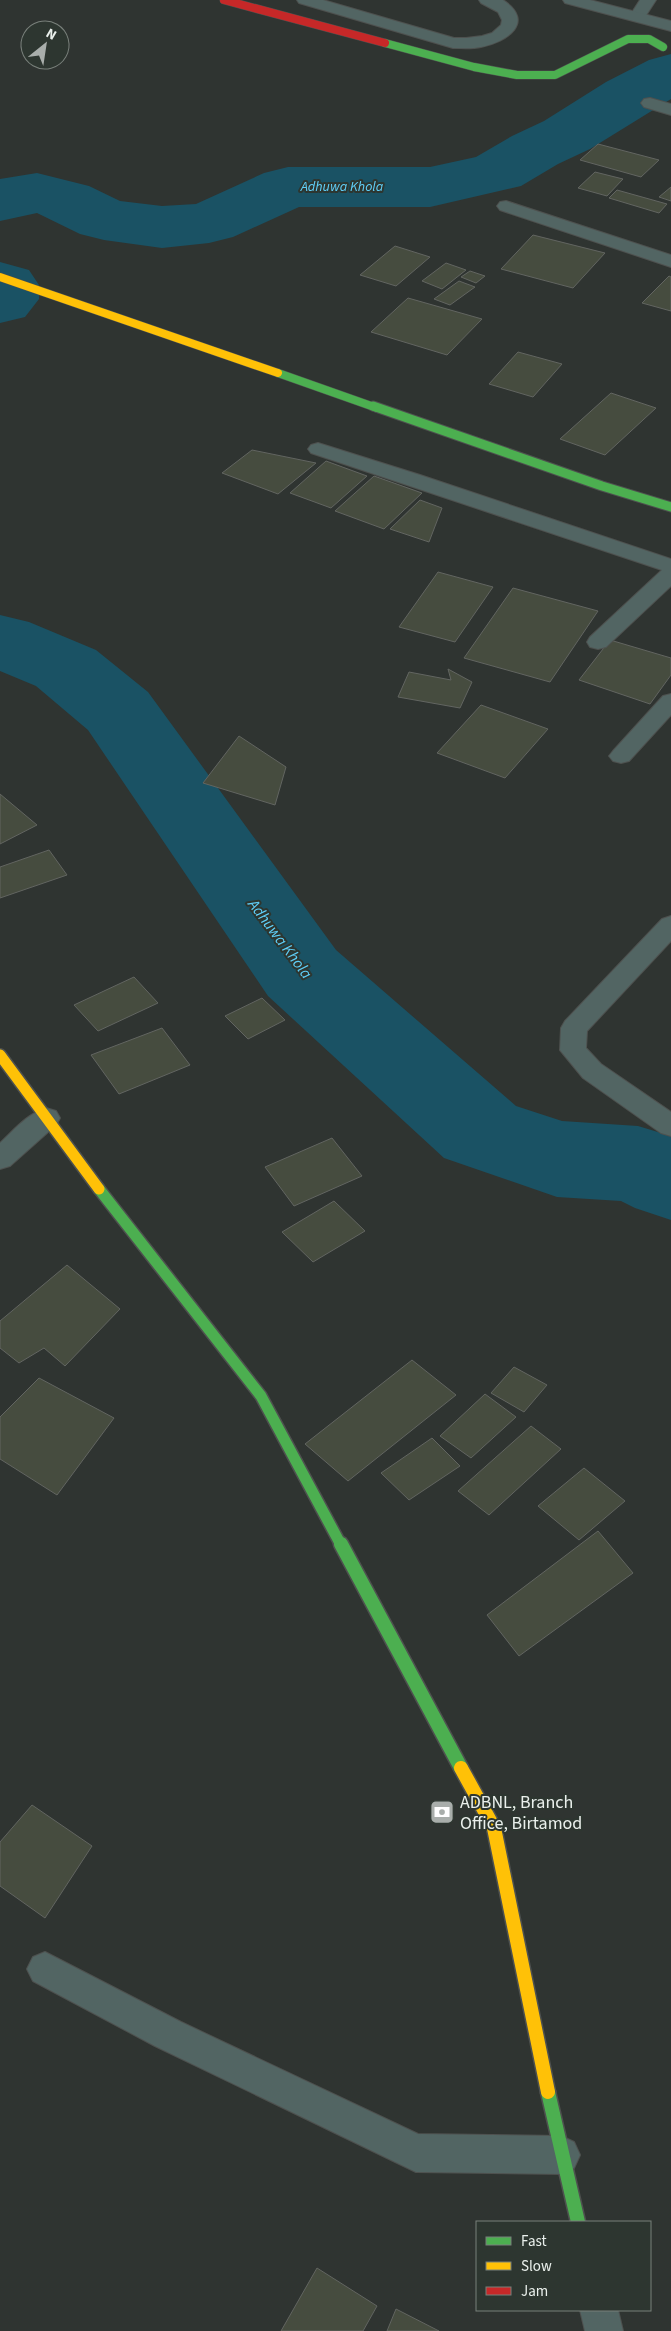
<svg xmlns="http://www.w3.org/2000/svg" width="671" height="2331" viewBox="0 0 671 2331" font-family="'Source Sans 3',sans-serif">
	<rect width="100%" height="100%" fill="#2f3431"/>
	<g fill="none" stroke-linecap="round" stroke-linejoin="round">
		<path fill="#1a5264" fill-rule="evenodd" d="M671 54V99L590 149 558 164 521 186 430 207H299L233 237 209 243 162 248 104 240 80 234 37 213 0 221V179L37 173 89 186 120 201 162 206 196 204 264 173 288 167H430L476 157 512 136 544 121 606 82 649 60Z
			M0 262 29 270 39 285V299L25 317 0 323Z
			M0 615 29 622 96 650 148 692 336 950 516 1106 562 1121 638 1126 671 1136V1220L635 1208 621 1201 557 1197 444 1158 268 996 88 730 36 686 0 671Z"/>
	</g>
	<path fill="#464c3f" stroke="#626561" d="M598 144 659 160 641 177 580 160Z
		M595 172 623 179 607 196 578 188Z
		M671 187V201L659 197Z
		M617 190 667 204 659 213 609 198Z
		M533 235 605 253 573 288 501 269Z
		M395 246 430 257 396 286 360 275Z
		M446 263 466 270 442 289 422 281Z
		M470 271 485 276 476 283 461 277Z
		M669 276 671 277V311L642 303Z
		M459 281 475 287 450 305 434 299Z
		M408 298 482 319 447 355 371 332Z
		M518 352 562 364 533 397 489 384Z
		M611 393 656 408 605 455 560 439Z
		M252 450 316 463 278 494 222 473Z
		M326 461 367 476 331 508 290 493Z
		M374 476 422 493 384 529 335 511Z
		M420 500 442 508 429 542 390 529Z
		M438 572 493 587 455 642 399 627Z
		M513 588 598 611 550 682 464 658Z
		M610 640 671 658V675L650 704 579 680Z
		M448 669 472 682 460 708 398 697 409 672 451 680Z
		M481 705 548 729 505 778 437 753Z
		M239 736 286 767 275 805 203 783Z
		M0 794 37 825 0 844Z
		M49 850 67 875 0 898V867Z
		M134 977 158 1003 98 1031 74 1005Z
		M262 998 285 1020 248 1039 225 1016Z
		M162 1028 190 1065 119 1094 91 1055Z
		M332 1138 362 1176 294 1206 265 1167Z
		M334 1201 365 1231 313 1262 282 1232Z
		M67 1265 120 1309 65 1366 44 1348 19 1363 0 1348V1321Z
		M412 1360 456 1395 348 1481 305 1444Z
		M514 1367 547 1385 524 1412 491 1393Z
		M39 1378 114 1418 57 1495 0 1459V1417Z
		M485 1394 516 1417 471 1458 440 1436Z
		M531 1426 561 1449 489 1515 458 1491Z
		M432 1438 460 1466 409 1500 381 1473Z
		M584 1468 625 1501 579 1540 538 1506Z
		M598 1531 633 1573 519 1656 487 1615Z
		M32 1805 92 1846 45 1918 0 1886V1842Z
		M317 2268 377 2306 363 2331H281Z
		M396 2309 439 2331H387Z"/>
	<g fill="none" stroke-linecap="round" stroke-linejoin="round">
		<g stroke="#4e514f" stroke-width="2">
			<path id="lane" d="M640 0H656L643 20H631L629 17Z
				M45 1952 181 2022 418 2134 561 2136 574 2142 580 2155 574 2168 561 2174 416 2172 155 2046 33 1981 27 1969 33 1957Z"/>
		</g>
		<g stroke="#4e514f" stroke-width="2">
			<path id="street" d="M297 0H323L454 38H466L482 36 492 33 501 25 502 20 498 12 481 3 479 0H503C536 22 507 42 481 47 472 49 462 48 453 48L299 3Z
				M563 0H590L671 21V31L565 3Z
				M650 98 671 104V115L644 107 641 103 644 99Z
				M506 201 671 255V267L500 210 497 206 500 202Z
				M318 443 420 475 671 559V586L606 647 598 649 590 647 587 642 590 637 662 570 311 453 308 449 311 445Z
				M671 694V715L629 761 621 763 613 761 609 756 613 751 663 696Z
				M671 916V941L587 1031 586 1048 601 1064 671 1112V1136L661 1133 583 1078 560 1050 561 1028 565 1021 662 919Z
				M46 1108 56 1111 60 1118 56 1125 10 1166 0 1169V1143C14 1130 27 1114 46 1108Z
				M580 2310H618L623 2331H585Z"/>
		</g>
		<g stroke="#4e514f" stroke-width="9">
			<path id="fast-far3" d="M385 43 474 67 517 75H555L628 39H649L663 47
				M278 373 377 408"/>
		</g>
		<g stroke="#4e514f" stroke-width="11">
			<path id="fast-far2" d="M373 406 602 486 671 507"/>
		</g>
		<g stroke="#4e514f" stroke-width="14">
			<path id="fast-far1" d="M99 1189 261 1396 341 1545"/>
		</g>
		<g stroke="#4e514f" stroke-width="17">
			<path id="fast" d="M341 1544 461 1768
				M548 2092 578 2222"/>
		</g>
		<g stroke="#4e514f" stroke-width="9">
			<path id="slow-far2" d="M0 277 278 373"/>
		</g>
		<g stroke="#4e514f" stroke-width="14">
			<path id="slow-far1" d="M0 1055 99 1189"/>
		</g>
		<g stroke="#4e514f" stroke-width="17">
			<path id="slow" d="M461 1768 494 1828 548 2092"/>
		</g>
		<g stroke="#4e514f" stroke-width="9">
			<path id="jam" d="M224 0 385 43"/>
		</g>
		<use href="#lane" fill="#526563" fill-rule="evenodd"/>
		<use href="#street" fill="#526563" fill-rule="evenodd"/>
		<use href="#fast-far3" stroke="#4caf50" stroke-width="8"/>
		<use href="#fast-far2" stroke="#4caf50" stroke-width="9"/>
		<use href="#fast-far1" stroke="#4caf50" stroke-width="11"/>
		<use href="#fast" stroke="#4caf50" stroke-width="14"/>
		<use href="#slow-far2" stroke="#ffc107" stroke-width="8"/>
		<use href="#slow-far1" stroke="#ffc107" stroke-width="11"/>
		<use href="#slow" stroke="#ffc107" stroke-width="14"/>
		<use href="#jam" stroke="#c62828" stroke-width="8"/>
	</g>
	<defs>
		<g id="bank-square" transform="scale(1.25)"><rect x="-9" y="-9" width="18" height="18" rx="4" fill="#a9aeab" stroke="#2d3630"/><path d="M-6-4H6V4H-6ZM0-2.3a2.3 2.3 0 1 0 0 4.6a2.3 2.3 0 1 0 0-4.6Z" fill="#fff"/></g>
	</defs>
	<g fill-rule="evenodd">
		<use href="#bank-square" x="442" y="1812"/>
	</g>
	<g text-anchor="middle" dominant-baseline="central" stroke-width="4" stroke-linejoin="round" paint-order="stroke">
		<g font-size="14" font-style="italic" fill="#5fcff8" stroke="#2d3630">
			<text x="342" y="187">Adhuwa Khola</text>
		</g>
		<g font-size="16" font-style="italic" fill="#5fcff8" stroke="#2d3630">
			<text transform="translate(280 939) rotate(53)">Adhuwa Khola</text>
		</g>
		<g font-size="18" fill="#eaf0ec" stroke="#2d3630" text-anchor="start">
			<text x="460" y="1802">ADBNL, Branch<tspan x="460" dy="21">Office, Birtamod</tspan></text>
		</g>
	</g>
	<rect x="476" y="2221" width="175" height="90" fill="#2d3630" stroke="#79807b"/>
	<rect x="486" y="2237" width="25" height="8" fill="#4caf50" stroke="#79807b"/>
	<text x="521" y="2246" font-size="15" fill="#eaf0ec">Fast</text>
	<rect x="486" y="2262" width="25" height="8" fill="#ffc107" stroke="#79807b"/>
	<text x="521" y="2271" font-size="15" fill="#eaf0ec">Slow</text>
	<rect x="486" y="2287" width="25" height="8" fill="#c62828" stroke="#79807b"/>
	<text x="521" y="2296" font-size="15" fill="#eaf0ec">Jam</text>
	<g transform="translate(45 45) rotate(30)"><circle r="24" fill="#2d3630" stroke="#79807b"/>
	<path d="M0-4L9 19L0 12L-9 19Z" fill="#a9aeab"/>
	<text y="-8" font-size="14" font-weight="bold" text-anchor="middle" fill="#eaf0ec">N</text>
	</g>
</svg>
